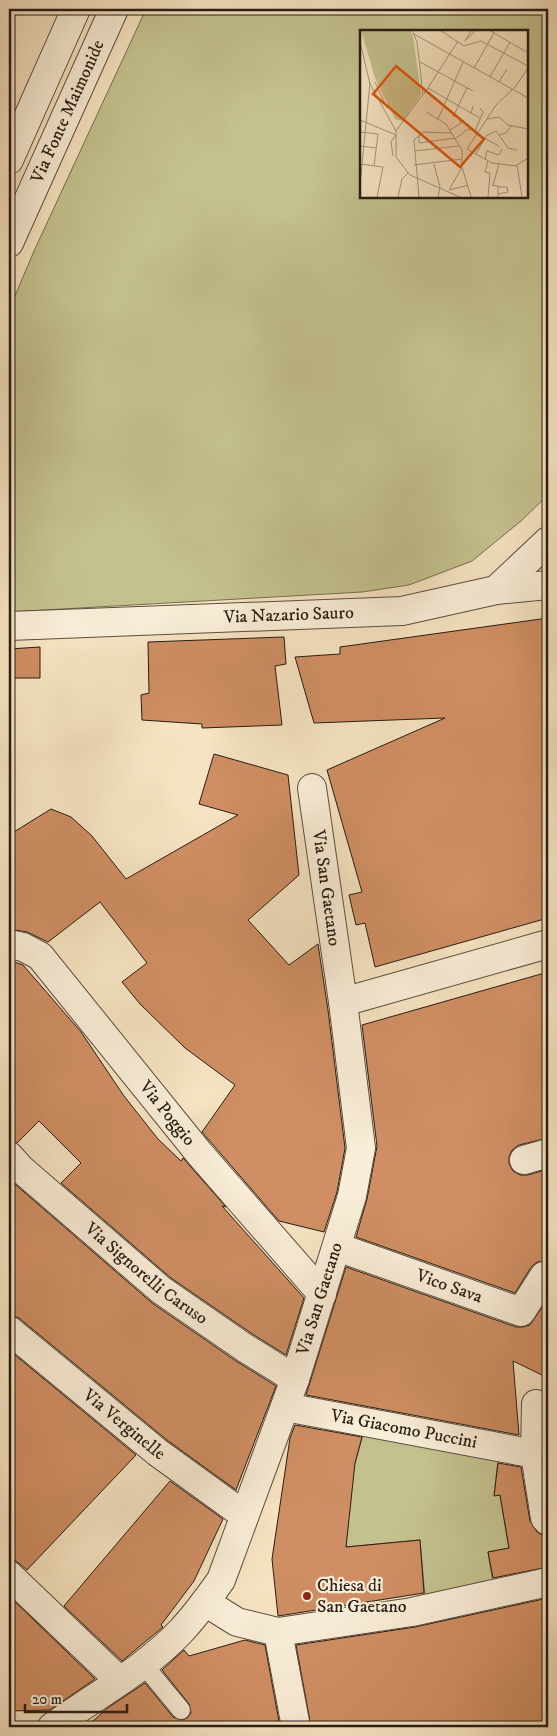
<svg xmlns="http://www.w3.org/2000/svg" width="557" height="1736" viewBox="0 0 557 1736" font-family="'IM FELL DW Pica',serif">
	<rect width="100%" height="100%" fill="#f6e3c1"/>
	<filter id="stains"><feTurbulence type="fractalNoise" baseFrequency=".004" numOctaves="4"/><feColorMatrix values="0 0 0 0 .2 0 0 0 0 .09 0 0 0 0 .02 0 0 0 .5 -.17"/></filter>
	<radialGradient id="worn" r=".72"><stop offset=".6" stop-color="#630" stop-opacity="0"/><stop offset="1" stop-color="#630" stop-opacity=".3"/></radialGradient>
	<path fill="#c3c18e" stroke="#746f51" fill-rule="evenodd" d="M146 9H548V495L521 521 472 561 409 585 362 592 9 612V310L34 251ZM361 31H526V196H361Z
		M364 1431 498 1460 494 1495H500L509 1548 488 1552 493 1583 425 1597 420 1540 335 1548 355 1463Z"/>
	<path fill="#cf8e63" stroke="#261d14" d="M548 618V918L375 967 365 923 356 925 349 895 362 892 327 770 445 718 314 723 295 657 340 654V647Z
		M284 637 286 664 275 666 282 725 202 728V724L142 720 141 695 149 693 148 642Z
		M40 647V678H9V649Z
		M214 754 288 775 299 875 248 920 289 965 318 944 328 1010 345 1148 337 1192 324 1232 279 1221 202 1132 235 1085 185 1048 140 1004 122 982 147 963 100 902 48 942 27 932 9 929V835L51 809 71 817 92 836 126 879 238 815 199 804Z
		M9 960 23 965 81 1032 124 1096 158 1139 181 1161 183 1158 226 1207 222 1206 304 1298 286 1355 254 1335 171 1278 61 1183 81 1163 39 1121 17 1143 9 1141Z
		M548 972V1138L519 1145 512 1150 509 1157V1164L513 1171 520 1175H528L548 1169V1261L537 1262 531 1267 515 1293 356 1237 367 1199 377 1146 362 1025Z
		M9 1179 152 1303 236 1361 276 1386 236 1490 167 1440 19 1318 9 1315Z
		M346 1267 516 1327H523L530 1325 548 1298V1378L513 1361 519 1435 306 1395Z
		M9 1350 136 1455 27 1570 19 1563 13 1560H9Z
		M295 1425 362 1437 355 1463 346 1547 420 1540 424 1593 278 1616 272 1559 290 1438Z
		M498 1463 521 1467 530 1521 537 1532 544 1536H548V1567L493 1578 488 1552 509 1548 500 1495 494 1496Z
		M170 1481 223 1519 194 1581 161 1625 163 1627 122 1661 64 1606Z
		M9 1596 95 1679 50 1710 9 1711Z
		M548 1598V1727H311L296 1645 415 1627Z
		M245 1640 265 1645 280 1727H86L109 1707 145 1683 173 1717 182 1720 187 1718 191 1713 189 1704 162 1670 184 1650 189 1656Z"/>
	<g fill="none" stroke-linecap="round" stroke-linejoin="round">
		<g stroke="#5a4e3f" stroke-width="20">
			<path id="service" d="M143 1664 181 1710"/>
		</g>
		<g stroke="#5a4e3f" stroke-width="30">
			<g id="minor">
				<path d="M496 590 548 585"/>
				<path id="s1" d="M9 944 23 947 40 956 199 1153 322 1294"/>
				<path d="M343 1002 548 944"/>
				<path id="s2" d="M9 1156 21 1169 161 1290 245 1348 295 1379"/>
				<path d="M524 1160 548 1153"/>
				<path id="s3" d="M337 1247 521 1312 544 1276"/>
				<path id="s4" d="M9 1330 157 1452 244 1515"/>
				<path id="s5" d="M285 1407 535 1454 545 1518 548 1521"/>
				<path d="M535 1454 536 1404"/>
				<path d="M9 1575 120 1681"/>
				<path d="M205 1602 237 1622 278 1632 412 1612 548 1582"/>
				<path d="M278 1632 296 1727"/>
				<path id="s6" d="M52 1727C95 1696 144 1670 181 1631 196 1615 209 1597 221 1580L295 1379 352 1196 361 1148 343 1002 312 788"/>
			</g>
		</g>
		<g stroke="#5a4e3f" stroke-width="30">
			<g id="tertiary">
				<path d="M9 160 76 9"/>
				<path id="s7" d="M9 243 114 9"/>
				<path id="s8" d="M9 626 402 611 496 590 548 541"/>
			</g>
		</g>
		<use href="#service" stroke="#f9edd7" stroke-width="18"/>
		<use href="#minor" stroke="#f9edd7" stroke-width="28"/>
		<use href="#tertiary" stroke="#f9edd7" stroke-width="28"/>
	</g>
	<circle fill="#8f2418" stroke="#f9edd7" stroke-width="2" cx="307" cy="1596" r="5"/>
	<g text-anchor="middle" dominant-baseline="central" stroke-width="4.5" stroke-linejoin="round" paint-order="stroke">
		<g font-size="18" fill="#261d14" stroke="#f9edd7">
			<text stroke="none"><textPath href="#s7" startOffset="144">Via Fonte Maimonide</textPath></text>
			<text stroke="none"><textPath href="#s8" startOffset="280">Via Nazario Sauro</textPath></text>
			<text transform="translate(326 888) rotate(82)">Via San Gaetano</text>
			<text stroke="none"><textPath href="#s1" startOffset="236">Via Poggio</textPath></text>
			<text stroke="none"><textPath href="#s2" startOffset="181">Via Signorelli Caruso</textPath></text>
			<text stroke="none"><textPath href="#s3" startOffset="119">Vico Sava</textPath></text>
			<text stroke="none"><textPath href="#s6" startOffset="524">Via San Gaetano</textPath></text>
			<text stroke="none"><textPath href="#s4" startOffset="149">Via Verginelle</textPath></text>
			<text stroke="none"><textPath href="#s5" startOffset="121">Via Giacomo Puccini</textPath></text>
		</g>
		<g font-size="18" fill="#261d14" stroke="#f9edd7" text-anchor="start">
			<text x="317" y="1586">Chiesa di<tspan x="317" dy="21">San Gaetano</tspan></text>
		</g>
	</g>
	<g transform="translate(360 30)">
		<rect width="168" height="168" fill="#f6e3c1"/>
		<path d="M1 0H50L53 6 61 64 43 91 35 89 15 48Z" fill="#c3c18e"/>
		<path fill="none" stroke="#a3947c" stroke-width="1" d="M52 0 57 12 63 64 36 101V127L50 145 100 167M80 0 104 16 121 11 168 36M112 0 105 11 116 0M129 0 168 23M54 4 168 68M0 12 10 54 36 101M60 32 113 61M114 38 134 3M130 47 150 12M15 52 27 78M139 52 147 39M68 58 111 83M153 60 168 38M64 64 98 11M113 76 111 83 120 88M66 82 86 94 102 120V137L111 167M93 87 107 58M78 89 103 32M127 89 139 87 148 95 168 99M0 90 36 105 31 112 33 126M90 100 101 93 100 91M115 101 123 82 120 78M0 102 18 104 14 136M59 105V113L95 108M139 105 148 118 157 120M124 108 139 116M95 109 108 99 116 101M0 116 16 118M107 119 136 75 152 60M107 119 132 133 157 136M54 121 99 116M116 124 126 106 136 101 139 105 146 103 151 96M125 129 127 121 139 125 142 119M0 134 23 137 17 167M74 134 80 157 78 167M54 135 102 129M0 155 10 53M132 155 138 156V167M133 155 139 134M89 160 102 137M90 160 108 155M138 164 148 162 147 157H138M38 167 42 149 48 143M59 167 54 110 63 102 91 103M128 167 130 143 125 142 128 131M162 167 157 135 168 128"/>
		<path fill="#de560c" fill-opacity="0.15" stroke="#de560c" stroke-width="2.5" d="M36 36 124 109 100 137 13 64Z"/>
		<rect width="168" height="168" fill="none" stroke="#261d14" stroke-width="2.5"/>
	</g>
	<rect width="557" height="1736" fill="none" stroke="#f6e3c1" stroke-width="30"/>
	<rect x="10" y="10" width="537" height="1716" fill="none" stroke="#261d14" stroke-width="2.5"/>
	<rect x="15" y="15" width="527" height="1706" fill="none" stroke="#261d14"/>
	<path d="M25 1704v8h102v-8" fill="none" stroke="#261d14" stroke-width="2.5"/>
	<text x="32" y="1704" font-size="15" fill="#261d14" stroke="#f9edd7" stroke-width="4" paint-order="stroke">20 m</text>
	<rect width="100%" height="100%" filter="url(#stains)"/>
	<rect width="100%" height="100%" fill="url(#worn)"/>
</svg>
